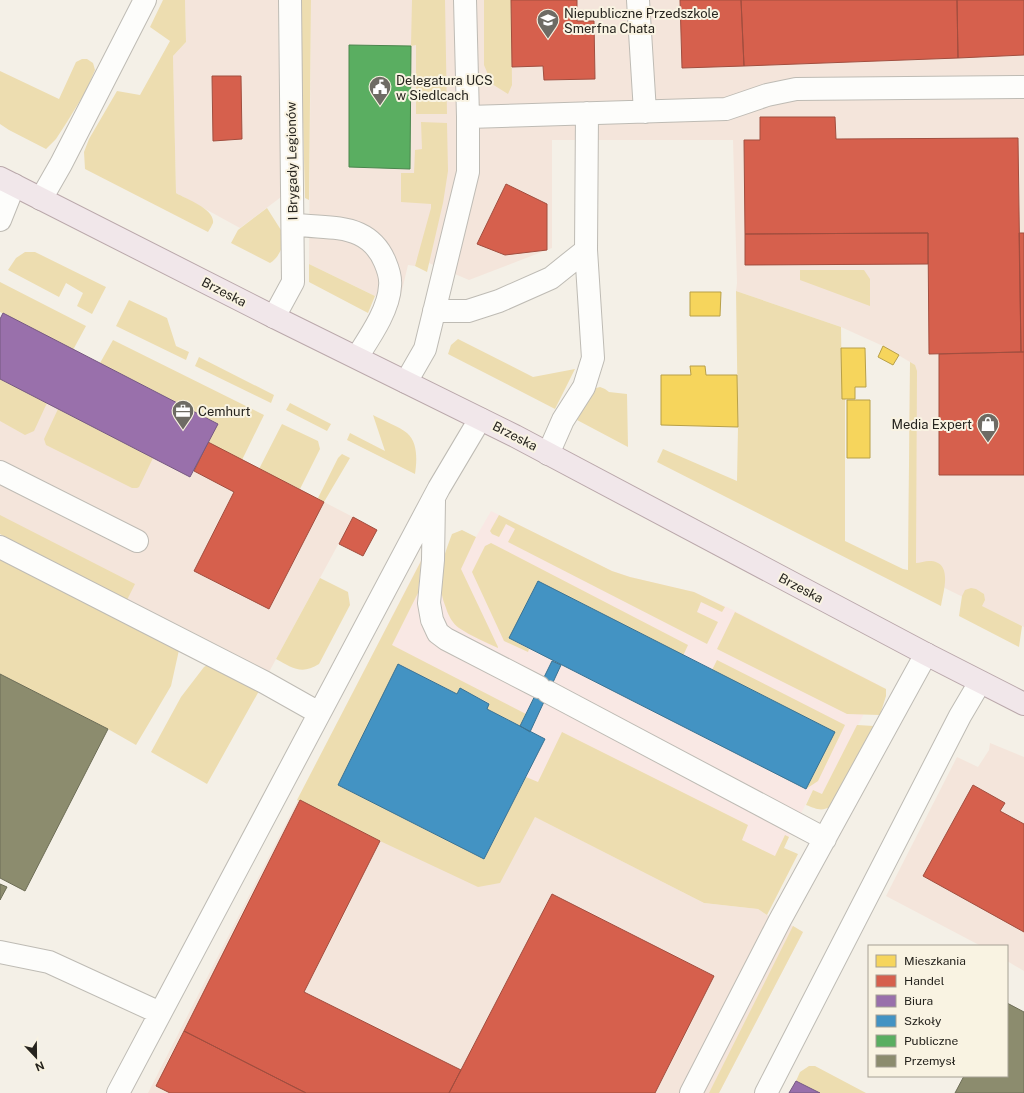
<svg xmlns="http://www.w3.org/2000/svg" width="1024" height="1093" viewBox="0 0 1024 1093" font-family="'Public Sans',sans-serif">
	<rect width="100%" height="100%" fill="#f4f0e7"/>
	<path fill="#f4e5db" d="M185 0H278L281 197 240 228 176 193 173 56 186 42Z
		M311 0H1024V627L908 570 910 362 883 346 841 327 736 291 737 283 733 140H552V248L469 280 417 258 415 266 408 265 398 307 309 264Z
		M3 313 218 424 208 442 353 517 269 672 0 534V319Z
		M990 743 1024 757V971L1007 961V946H981L886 896 957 757 978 767 989 750Z
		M303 790 532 815 704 903 758 909 767 915 793 926 803 932 719 1093H148Z"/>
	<path fill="#f9e8e4" d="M491 511 612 571 630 577 694 592 731 609 879 685 822 794 813 790 789 837 784 848 793 852 765 908 767 915 758 909 704 903 535 817 496 877 303 790 421 560 443 559 476 537Z"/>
	<path fill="#edddb0" d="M163 0H185L186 42 173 56 176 193C186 199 215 209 213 223 212 225 210 229 208 232L85 169 84 152 89 139 117 91 140 95 170 41 150 27Z
		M300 0H311L309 200 305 198Z
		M412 0H445L447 114H416V45L411 46Z
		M484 0H511L512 85 508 94 492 84 484 65Z
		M82 59H87L93 63 95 70 86 91 67 122 56 139 46 149 9 130 0 124V71L59 99 76 62Z
		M421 122 447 123 448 171 443 203 427 272 415 266 431 208V204L401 202V173H414L415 150 422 149Z
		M267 208 286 238C282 247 279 258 270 263L231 243 238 230Z
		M25 252H35L106 287 92 314 77 306 83 293 66 283 59 297 8 270 16 258Z
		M309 264 375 296 368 313 309 282Z
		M800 270H864L870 279V306L800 280Z
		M0 282 86 326 73 350 0 312Z
		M736 291 841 327 842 398 845 399V541L903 569 908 570 910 362 915 365 917 371 916 563C920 563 925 561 929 561 954 561 943 592 941 606L657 462 663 449 737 481 738 427Z
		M129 300 167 318 176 346 189 352 186 360 116 326Z
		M458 339 533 377 575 369 555 409 448 354 451 345Z
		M113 340 264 415 242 460 208 442 217 423 100 363Z
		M199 357 274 395 271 403 195 366Z
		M0 379 47 403 34 431 25 435 0 421Z
		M600 387 605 389 609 392 627 394 628 447 577 420 592 392 596 388Z
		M290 403 331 424 327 431 286 410Z
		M58 409 153 458 139 487 137 488H132L46 445 44 439Z
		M373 415C382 420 400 427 407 433 418 442 417 461 415 474L347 440 350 433 385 451Z
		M282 424 318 441 320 449 300 489 259 469Z
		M342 454 350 458 324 502 318 498 338 458Z
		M0 515 135 584 127 600 0 534Z
		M499 515 612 571 630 577 694 592 725 607 722 612 701 602 697 612 718 622 707 644 508 542 515 529 506 524 499 537 492 534 490 531Z
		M462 530 476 537 461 569 498 647V648C485 642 471 636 459 628 453 624 448 615 446 608 435 581 442 560 452 534Z
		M491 543 688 645 683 656 538 581 509 638 529 649 528 652 504 641 472 572 485 546Z
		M0 557 179 650 171 686 136 745 108 729 0 674Z
		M421 561 418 593 392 645 526 714 520 726 487 709 489 703 461 689 457 694 399 664 338 785 484 859 526 777 538 782 562 732 748 825 742 840 775 856 785 835 789 837 784 848 798 854 767 915 758 909 704 903 535 817 500 883 478 887 380 841 297 800Z
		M320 578 348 592 350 605 319 664C302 675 292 668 276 659Z
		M971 588 976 589 984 594 985 600 982 606 1022 626 1019 647 959 616 962 596 965 590Z
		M735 612 886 689V696L880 715 847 714 717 649Z
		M717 660 845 725 818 781 806 789 712 670Z
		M209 664 259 691 207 784 151 752 181 697 204 667Z
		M857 725 874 726 832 806C821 812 817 809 806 805L813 790 822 794Z
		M793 926 803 932 719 1093H709Z
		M809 1066H815L866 1093H820L796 1081 800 1072Z"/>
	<path fill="#f6d55c" stroke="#b8a049" d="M690 292H721L720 316H690Z
		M883 346 899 355 893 365 878 357Z
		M841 348H865L866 387H855V399H842Z
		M690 366H705L706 375H737L738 427 661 425V375H691Z
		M847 400H870V458H847Z"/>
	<path fill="#d6604d" stroke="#a14e3f" d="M511 0H577V21H594L595 79 544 80 543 66 512 67Z
		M680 0H741L744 66 682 68Z
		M741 0H957L958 58 744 66Z
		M957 0H1024V55L958 58Z
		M212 76H241L242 139 213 141Z
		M760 117H835L836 139 1018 138 1021 352 929 354 928 233 745 234 744 140H760Z
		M506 184 547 204V250L505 255 477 244Z
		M928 233V264L745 265V234Z
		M1019 233H1024V352H1021Z
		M1021 352H1024V475H939V354Z
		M208 442 324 502 269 609 194 571 234 492 194 471Z
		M353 517 377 530 363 556 339 544Z
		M973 785 1005 803 1000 811 1024 824V932L923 876Z
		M300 800 380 841 304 992 461 1070 449 1093H306L184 1031Z
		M552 894 714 976 655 1093H449Z
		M184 1031 306 1093H170L156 1086Z"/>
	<path fill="#9970ab" stroke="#765981" d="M3 313 218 424 190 477 0 379V319Z
		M796 1081 820 1093H789Z"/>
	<path fill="#4393c3" stroke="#3a7292" d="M538 581 835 732 806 789 509 638Z
		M552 661 561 665 530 732 520 726Z
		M398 664 457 694 460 688 489 704 487 709 545 739 484 859 338 785Z"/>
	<path fill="#5aae61" stroke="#4a854d" d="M349 45 411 46 410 169 349 167Z"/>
	<path fill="#8c8c6e" stroke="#6d6d56" d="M0 674 108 729 25 891 0 878Z
		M0 884 7 887 0 900Z
		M1007 1003 1024 1012V1093H955L964 1076H1007Z"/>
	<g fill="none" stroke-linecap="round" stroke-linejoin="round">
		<g stroke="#bebbb4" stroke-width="24">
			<path id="minor" d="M638 0 645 112
				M468 117 726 109 767 95 796 89 1024 87
				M41 199 61 164 145 0
				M0 220 14 185
				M293 224C314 228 339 225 359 234 372 240 380 250 385 262 388 269 391 278 390 286 389 310 369 338 357 357
				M434 311H468L499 301 551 278 586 250 587 113
				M274 317 293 282 290 0
				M406 382 425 349 468 172V117L465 0
				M548 454 563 420 584 387 593 358 586 250
				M0 472 137 541
				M434 501 433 560 429 603 432 620 438 633 446 639 539 687
				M0 547 264 682 319 713
				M548 692 825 839
				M0 952 49 962 160 1013
				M118 1093 439 488 480 419
				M691 1093 780 920 926 654
				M766 1093 960 716 980 682"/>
		</g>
		<g stroke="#baa8ab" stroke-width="24">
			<path id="major" d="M0 178 274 317 515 436 926 654 1024 704"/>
		</g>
		<use href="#minor" stroke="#fdfdfb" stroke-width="22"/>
		<use href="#major" stroke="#f1e7ea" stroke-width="22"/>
	</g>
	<defs>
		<g id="school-pin" transform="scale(1.15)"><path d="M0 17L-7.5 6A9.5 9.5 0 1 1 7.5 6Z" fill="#6e6b64" stroke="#f9f3e2"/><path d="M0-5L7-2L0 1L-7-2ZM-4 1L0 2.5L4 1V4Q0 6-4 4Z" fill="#fff"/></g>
		<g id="civic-pin" transform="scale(1.15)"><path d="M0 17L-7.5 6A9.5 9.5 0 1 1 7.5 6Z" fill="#6e6b64" stroke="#f9f3e2"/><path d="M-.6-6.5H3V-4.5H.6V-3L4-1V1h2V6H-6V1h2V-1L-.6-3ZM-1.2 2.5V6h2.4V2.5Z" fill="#fff"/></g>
		<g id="office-pin" transform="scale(1.15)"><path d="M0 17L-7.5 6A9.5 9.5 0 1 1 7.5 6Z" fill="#6e6b64" stroke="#f9f3e2"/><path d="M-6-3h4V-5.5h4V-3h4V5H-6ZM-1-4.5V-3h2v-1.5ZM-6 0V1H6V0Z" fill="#fff"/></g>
		<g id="shop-pin" transform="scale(1.15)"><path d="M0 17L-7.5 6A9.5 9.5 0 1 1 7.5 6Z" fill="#6e6b64" stroke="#f9f3e2"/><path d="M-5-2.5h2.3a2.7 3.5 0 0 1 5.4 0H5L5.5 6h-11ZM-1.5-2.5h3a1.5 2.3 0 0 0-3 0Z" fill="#fff"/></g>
	</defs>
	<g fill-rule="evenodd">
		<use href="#school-pin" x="548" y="20"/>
		<use href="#civic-pin" x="380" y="87"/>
		<use href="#office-pin" x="183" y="411"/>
		<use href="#shop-pin" x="988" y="424"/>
	</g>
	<g text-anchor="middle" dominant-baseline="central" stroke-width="4" stroke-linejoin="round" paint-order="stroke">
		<g font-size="13" fill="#26241e" stroke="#f9f3e2" text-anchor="start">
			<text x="564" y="13">Niepubliczne Przedszkole<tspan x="564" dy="15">Smerfna Chata</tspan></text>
			<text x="396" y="80">Delegatura UCS<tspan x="396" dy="15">w Siedlcach</tspan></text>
			<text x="198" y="411">Cemhurt</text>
			<text x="972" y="424" text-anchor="end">Media Expert</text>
		</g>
		<g font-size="13" fill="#26241e" stroke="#f9f3e2">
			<text transform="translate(292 161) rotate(-91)">I Brygady Legionów</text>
			<text transform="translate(224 292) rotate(27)">Brzeska</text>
			<text transform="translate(515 436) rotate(27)">Brzeska</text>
			<text transform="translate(801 588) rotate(28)">Brzeska</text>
		</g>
	</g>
	<rect x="868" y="945" width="140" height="132" fill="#f9f3e2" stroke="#a5a094"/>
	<rect x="876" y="955" width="20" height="12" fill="#f6d55c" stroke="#a5a094"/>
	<text x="904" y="965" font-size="12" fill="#26241e">Mieszkania</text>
	<rect x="876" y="975" width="20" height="12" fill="#d6604d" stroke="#a5a094"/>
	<text x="904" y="985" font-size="12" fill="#26241e">Handel</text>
	<rect x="876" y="995" width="20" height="12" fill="#9970ab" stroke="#a5a094"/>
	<text x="904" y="1005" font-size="12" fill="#26241e">Biura</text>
	<rect x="876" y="1015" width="20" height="12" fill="#4393c3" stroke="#a5a094"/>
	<text x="904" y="1025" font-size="12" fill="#26241e">Szkoły</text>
	<rect x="876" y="1035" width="20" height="12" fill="#5aae61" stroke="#a5a094"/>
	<text x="904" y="1045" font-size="12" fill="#26241e">Publiczne</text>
	<rect x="876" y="1055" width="20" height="12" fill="#8c8c6e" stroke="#a5a094"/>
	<text x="904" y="1065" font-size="12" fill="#26241e">Przemysł</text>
	<g transform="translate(36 1057) rotate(158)" stroke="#f9f3e2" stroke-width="3" paint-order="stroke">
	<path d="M0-3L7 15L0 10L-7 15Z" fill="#26241e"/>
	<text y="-6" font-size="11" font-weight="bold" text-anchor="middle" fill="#26241e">N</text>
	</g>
</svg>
